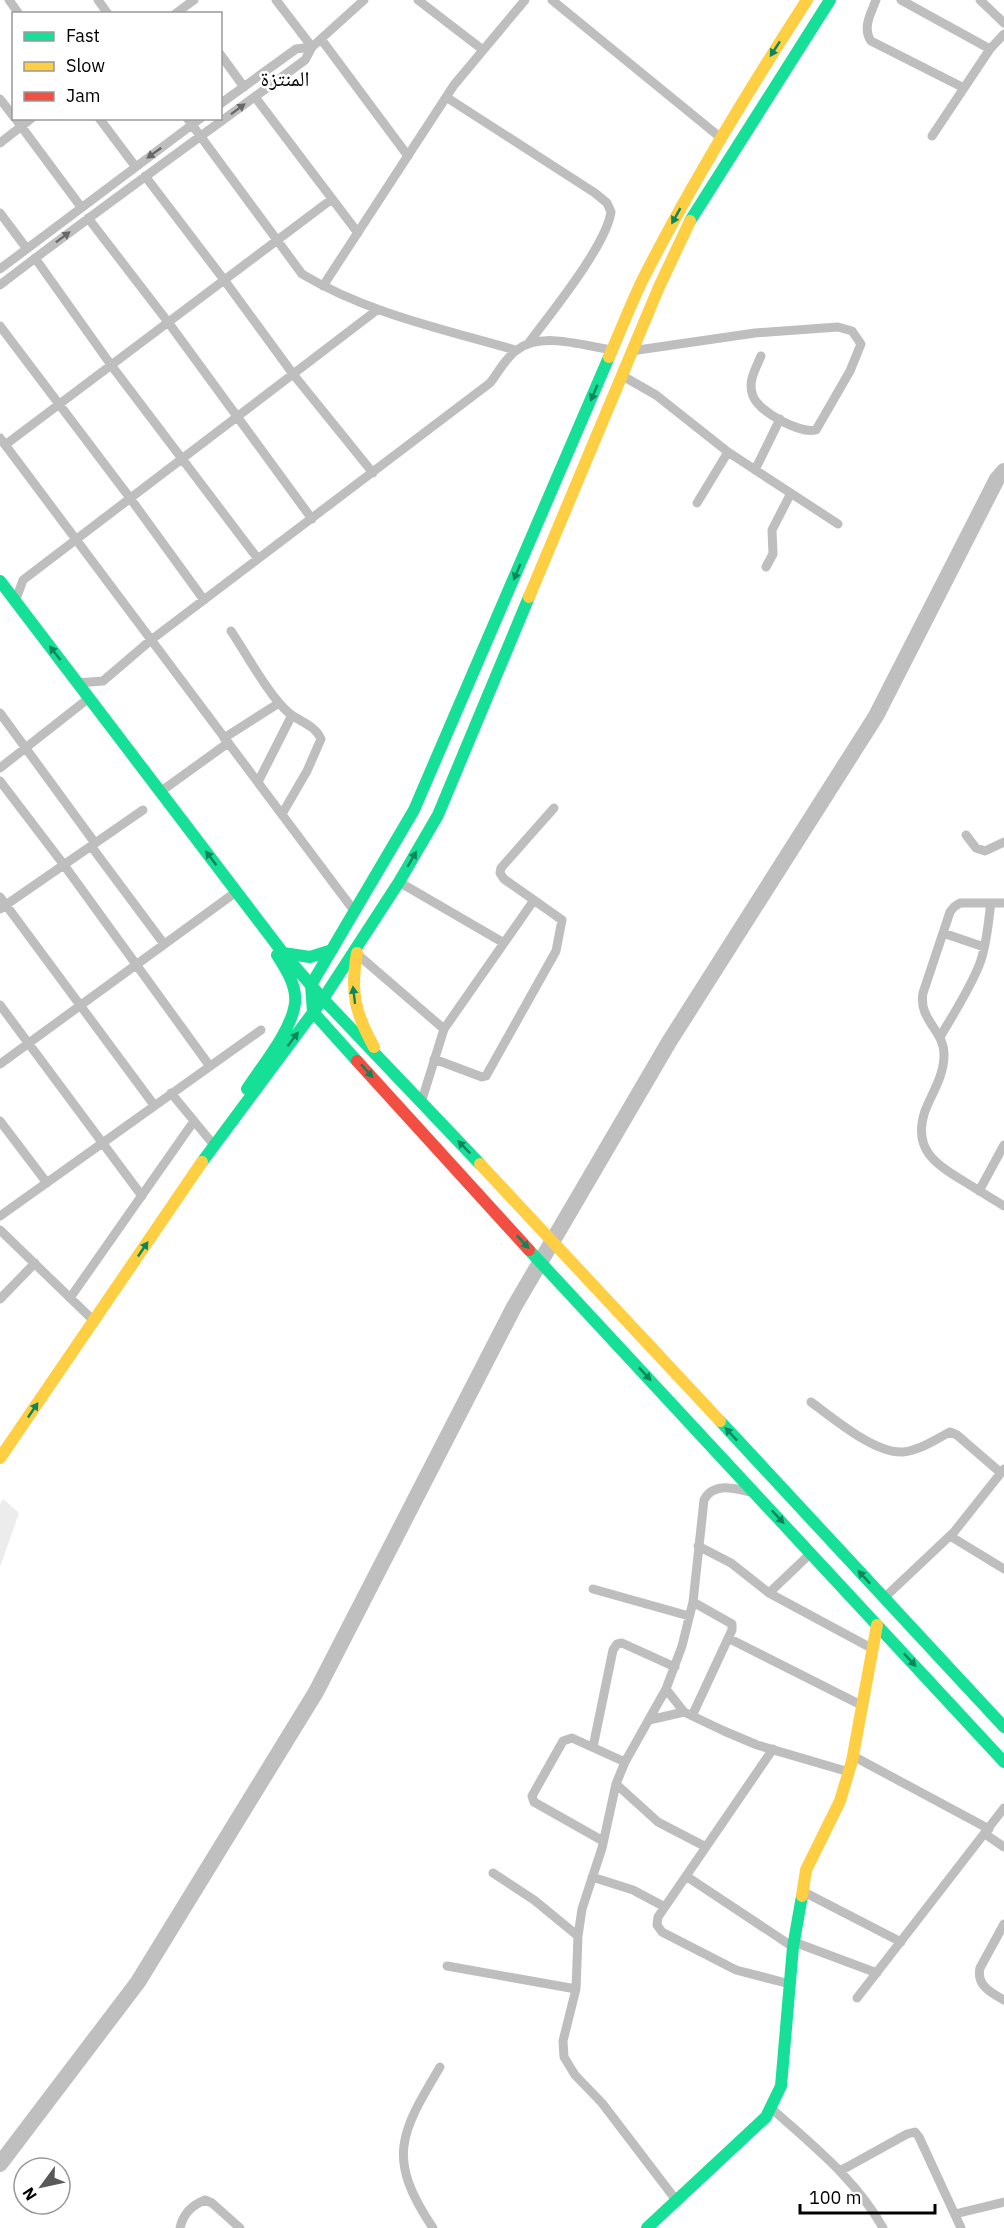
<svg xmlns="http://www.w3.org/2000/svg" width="1004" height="2228" viewBox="0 0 1004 2228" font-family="'IBM Plex Sans','Noto Naskh Arabic',sans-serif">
	<rect width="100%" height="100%" fill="#fff"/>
	<path fill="#ececec" d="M3 1499 19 1513 0 1567V1504Z"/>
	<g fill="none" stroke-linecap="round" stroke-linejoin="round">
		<path stroke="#bfbfbf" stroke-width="16" d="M0 2164 138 1982 316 1692 514 1307 669 1042 876 716 997 479 1004 471"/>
		<path stroke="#bebebe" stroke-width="9" d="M9 0 19 14
			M98 0 108 14
			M276 0 312 47
			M418 0 483 50
			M552 0 721 138
			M876 0C871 13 862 28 871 41L964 88
			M901 0 990 49 932 136
			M980 0 1004 23
			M175 14 194 0
			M321 39 408 156
			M990 49 1004 34
			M220 54 244 87
			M255 97 358 233
			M446 97 595 193 607 203 611 212C606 246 550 314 528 344
			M0 99 14 117
			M220 104 296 49 312 47
			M15 118 81 207
			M99 118 135 166
			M187 118 302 274C367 313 443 329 515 350
			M0 143 32 118
			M145 176 225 281 293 374 373 473
			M0 213 27 249
			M88 218 168 322 312 519
			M35 258 111 365 258 559
			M0 269 201 118
			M0 285C100 208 203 135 305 60L312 47 364 0
			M323 286 454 85 525 0
			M0 326 130 498 204 600
			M631 351 755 333 838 327 852 331 861 344 850 371 816 430C800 434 759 412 753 396 747 382 756 368 761 356
			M621 375 656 395 728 452 838 524
			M0 438 355 912
			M5 445 332 199
			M755 470 780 419
			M697 503 728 452
			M766 567 773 554 772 530 791 493
			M15 602 23 580 377 310
			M231 631C246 653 269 696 289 713 300 722 315 725 321 739L307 771 282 814
			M77 683 103 681 151 640 490 383C498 373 506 357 517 350 542 331 584 346 612 350
			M0 713 95 843
			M224 738 279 703
			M0 768 89 698
			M0 781 64 865 209 1065
			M258 782 292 715
			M160 792 228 743
			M966 835 976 848 985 851 1004 842
			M91 846 164 944
			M399 882 504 943
			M0 897 154 1105
			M1004 903H960L954 907 950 912 923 993C918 1020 945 1031 944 1055 944 1076 932 1093 925 1111 912 1150 936 1164 965 1182 978 1190 991 1198 1004 1206
			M0 909 143 810
			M943 933 984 947
			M357 954 444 1029 421 1103
			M0 1005 142 1196
			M444 1029 534 900
			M940 1037C954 1013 970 989 980 963 987 944 988 923 991 903
			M434 1059 482 1077 486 1076 556 951 562 920 504 879 500 873 501 868 554 808
			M0 1064 236 892
			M171 1093 213 1144
			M0 1121 47 1183
			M979 1191 1004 1145
			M0 1216 261 1030
			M0 1230 94 1321
			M70 1298 194 1121
			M0 1299 35 1263
			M811 1402C833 1418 875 1454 903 1452 919 1451 936 1439 950 1432L957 1435 1001 1473
			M950 1536 1004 1569
			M698 1546 731 1563 769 1593 873 1649
			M593 1589 689 1616
			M769 1593 811 1553
			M884 1598 954 1532 1004 1469
			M728 1638 863 1706
			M666 1689 684 1712 724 1731 757 1745 849 1772
			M692 1716 732 1630V1624L693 1602
			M649 1720 684 1712
			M593 1747 613 1650 617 1644 622 1643 675 1667
			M773 1749 658 1917 657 1925 662 1932 736 1970 790 1984
			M853 1756 989 1829
			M616 1784 658 1822 706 1847
			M985 1834 1004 1847
			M603 1841 534 1802 532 1796 563 1741 572 1738 625 1762
			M493 1873 534 1900 578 1936
			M686 1876 793 1947
			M592 1877 633 1890 665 1907
			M802 1891 901 1942
			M1004 1924 980 1968C976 1985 991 1993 1004 2000
			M794 1942 877 1973
			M447 1966 576 1989
			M857 1998 1004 1808
			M771 2108C812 2145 856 2179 883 2228
			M840 2171 907 2134 915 2132 919 2137 961 2228
			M676 2200 602 2103 575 2075 564 2057 563 2041 576 1989 578 1936 582 1909 602 1848 616 1784 625 1762 666 1689 682 1646 693 1602 704 1500C714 1480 738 1490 756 1493
			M955 2214 1004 2202
			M180 2228C183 2214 192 2205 205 2200L212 2203 240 2228
			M433 2228C386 2158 400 2134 440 2067"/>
		<path stroke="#16e098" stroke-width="12" d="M690 221 830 0
			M0 581 283 953 323 999 480 1164
			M283 953 310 957 332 950
			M357 1061 313 1012 311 985 414 810 609 357
			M247 1089C262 1066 292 1030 295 1003 297 986 286 969 277 955
			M202 1162 323 999 399 882 438 815 529 597
			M529 1250 1004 1762
			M720 1421 1004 1727
			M647 2228 766 2117 781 2086 793 1947 802 1896"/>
		<path stroke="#ffcf43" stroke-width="12" d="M609 357C620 332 630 306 642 281 691 184 748 91 807 0
			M529 597 659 287 690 221
			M357 953C350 992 355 1013 374 1047
			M480 1164 720 1421
			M0 1458 202 1162
			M802 1896 806 1870 840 1801 852 1761 877 1625"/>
		<path stroke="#f24e42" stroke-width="12" d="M357 1061 529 1250"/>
	</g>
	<defs><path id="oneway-solid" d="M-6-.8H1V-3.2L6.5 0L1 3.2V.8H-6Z" transform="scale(1.5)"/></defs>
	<g fill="#0d865b">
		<use href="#oneway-solid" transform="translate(775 49) rotate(123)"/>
		<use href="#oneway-solid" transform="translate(676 216) rotate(119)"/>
		<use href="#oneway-solid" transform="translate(594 393) rotate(113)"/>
		<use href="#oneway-solid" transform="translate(517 572) rotate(113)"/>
		<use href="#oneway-solid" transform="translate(55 653) rotate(-128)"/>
		<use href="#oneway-solid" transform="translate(211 858) rotate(-127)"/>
		<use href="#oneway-solid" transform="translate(412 859) rotate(-60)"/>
		<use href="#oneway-solid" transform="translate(354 995) rotate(-97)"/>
		<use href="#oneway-solid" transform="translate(293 1039) rotate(-53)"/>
		<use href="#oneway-solid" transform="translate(367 1071) rotate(48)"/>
		<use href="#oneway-solid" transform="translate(464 1147) rotate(-134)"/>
		<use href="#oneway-solid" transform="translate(523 1242) rotate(47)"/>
		<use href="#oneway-solid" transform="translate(143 1249) rotate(-56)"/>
		<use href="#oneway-solid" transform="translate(645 1374) rotate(47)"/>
		<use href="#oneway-solid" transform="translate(33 1410) rotate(-56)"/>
		<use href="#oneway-solid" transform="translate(731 1434) rotate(-133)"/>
		<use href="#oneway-solid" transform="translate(778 1517) rotate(47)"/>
		<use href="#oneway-solid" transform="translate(864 1577) rotate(-133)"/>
		<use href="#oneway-solid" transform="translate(910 1660) rotate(47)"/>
	</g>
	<g fill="#686868">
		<use href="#oneway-solid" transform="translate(238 109) rotate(-37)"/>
		<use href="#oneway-solid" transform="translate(154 153) rotate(144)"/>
		<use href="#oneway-solid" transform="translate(63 237) rotate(-37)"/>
	</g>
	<g text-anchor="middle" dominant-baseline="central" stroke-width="5" stroke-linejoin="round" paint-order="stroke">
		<g font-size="21" fill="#000" stroke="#fff">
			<text x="285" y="78">المنتزة</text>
		</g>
	</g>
	<rect x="12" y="12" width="210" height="108" fill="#ffffff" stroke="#999999" stroke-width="1.5"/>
	<rect x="24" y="32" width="30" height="9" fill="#16e098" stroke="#999999" stroke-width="1.5"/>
	<text x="66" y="42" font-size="18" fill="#000000">Fast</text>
	<rect x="24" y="62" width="30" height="9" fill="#ffcf43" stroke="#999999" stroke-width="1.5"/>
	<text x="66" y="72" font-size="18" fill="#000000">Slow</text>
	<rect x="24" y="92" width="30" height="9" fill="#f24e42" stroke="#999999" stroke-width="1.5"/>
	<text x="66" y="102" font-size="18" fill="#000000">Jam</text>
	<g transform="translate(42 2186) rotate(237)"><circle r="28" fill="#ffffff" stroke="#999999" stroke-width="1.5"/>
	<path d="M0-4.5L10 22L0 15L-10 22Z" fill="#595959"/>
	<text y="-9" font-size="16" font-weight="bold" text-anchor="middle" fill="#000000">N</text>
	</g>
	<path d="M800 2204v9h135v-9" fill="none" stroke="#000000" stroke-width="3"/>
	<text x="809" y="2204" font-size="18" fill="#000000" stroke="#ffffff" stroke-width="4.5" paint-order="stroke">100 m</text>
</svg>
